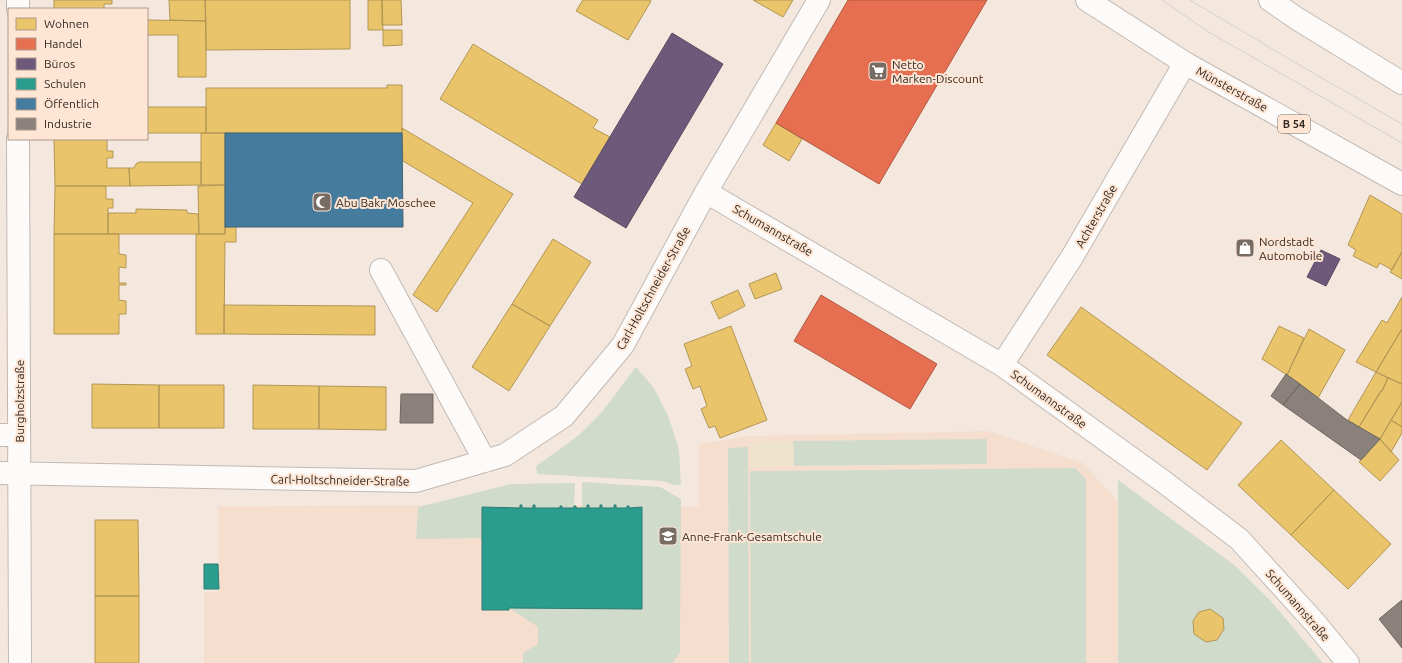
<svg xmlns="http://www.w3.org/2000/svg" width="1402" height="663" viewBox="0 0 1402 663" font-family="Ubuntu,sans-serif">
	<rect width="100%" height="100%" fill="#f4e7de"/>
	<path fill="#f6dece" d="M988 431 1083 463 1118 501V663H204V592H218L219 589 218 506 614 505 699 507V444L750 436Z"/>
	<path fill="#d0dbcc" d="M636 367 654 388 669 418 679 450 681 485H674L662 481 537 474 536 466 578 436 602 412Z
		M987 439V464L794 466 793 441Z
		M748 447 749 663H729L728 448Z
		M1075 468 1086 479V663H751L750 471Z
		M1118 480 1233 564 1270 600 1323 663H1118Z
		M582 482 660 487 681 499 680 653 672 663H523V653L538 644V627L509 608 642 609V507L629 508V506H627V508H616L615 505H614V508H602V506L601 505 600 508H589V506L587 505V508H582Z
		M575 483 574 508H562V506H560V508H535V505H534L533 508H522V505L520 506V508L482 507V538L416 539 418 507 511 484Z"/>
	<path fill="#eee4cb" d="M793 441 794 466 751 467 750 442Z"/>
	<path fill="#e9c46a" stroke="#b29655" d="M54 0H112V4H104V9H54Z
		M169 0H205L206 21 170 20Z
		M205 0H350V49L206 50Z
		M368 0H382L383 30H368Z
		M382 0H401L402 25H382Z
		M583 0H649L651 1 628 40 576 11Z
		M753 0H793L783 17Z
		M147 20 206 21V77H178V35H147Z
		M383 30H402V45L383 46Z
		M473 44 598 120 593 128 610 137 582 184 440 99Z
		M387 85H402V133H206V88H387Z
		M147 107H206V133H147Z
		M776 123 802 139 789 161 763 145Z
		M402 128 513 194 437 312 413 295 473 203 403 161Z
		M201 133H225V185H201Z
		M54 139H107V151H113V158H107V168H129L130 186H55Z
		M139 162H201V185L130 186 129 168H134L136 164Z
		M225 185V234H199L198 186Z
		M55 186H106V199H113V208H108V234H54Z
		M1370 195 1402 214V252L1392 270 1380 263 1377 268 1353 256 1356 250 1348 245Z
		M136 209 187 210V213L198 214 199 234H108V213H136Z
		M236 226V242H225L224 334H196V234H225V227Z
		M54 234H119V254L126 255V268L119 267V283H126V285H119V300L126 301V314H119V334H54Z
		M553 239 591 262 550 326 512 304Z
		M1402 252V279L1390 272Z
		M776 273 782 289 755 299 749 284Z
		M738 290 745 306 719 319 711 302Z
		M1402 297V329L1376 372 1356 362 1382 320 1387 323Z
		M512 304 550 326 509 391 472 367Z
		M224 305 375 306V335L224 334Z
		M1081 307 1242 423 1207 470 1047 355Z
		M731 326 767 420 720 438 715 426 709 428 701 409 707 406 700 386 693 389 685 369 692 366 684 344Z
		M1279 326 1304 338 1287 375 1262 359Z
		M1309 329 1345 350 1318 398 1287 375Z
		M1402 329V384L1376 372Z
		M1376 372 1388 378 1382 391H1381L1359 427 1348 420Z
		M1388 378 1402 384V402L1380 439 1359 427 1381 391H1382Z
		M92 384 159 385V428H92Z
		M159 385H224V428H159Z
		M253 385 319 386V429H253Z
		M319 386 386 387V430L319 429Z
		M1402 402V427L1391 420Z
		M1391 420 1402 427V433L1391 452 1380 439Z
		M1380 439 1399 460 1380 481 1359 462Z
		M1281 440 1334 490 1291 535 1238 485Z
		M1334 490 1391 544 1348 589 1291 535Z
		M95 520H138L139 596H95Z
		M95 596H139V663H95Z
		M1210 609 1223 618 1224 629 1217 640 1206 642 1194 634 1193 621 1199 612Z"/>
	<path fill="#e76f51" stroke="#b15a43" d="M848 0H987L879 184 776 123Z
		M821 295 937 364 910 409 794 341Z"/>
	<path fill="#6d597a" stroke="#5c4b60" d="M672 33 723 64 626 228 574 197Z
		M1321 250 1340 259 1326 286 1307 277Z"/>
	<path fill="#2a9d8f" stroke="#2d7a6f" d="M520 505H522V508H533V505H535V508H560V506H562V508H574V506H576V508H587V505H589V508H600V505H602V508H614V505H616V508H627V506H629V508L642 507V609L509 608V610H482V507L520 508Z
		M204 564H218L219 589H204Z"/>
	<path fill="#457b9d" stroke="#406378" d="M225 133H402L403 227H225Z"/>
	<path fill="#8a817c" stroke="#706761" d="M1286 374 1300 384 1283 405 1271 396Z
		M1300 384 1347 420 1380 439 1361 460 1283 405Z
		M401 394H433V423H400Z
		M1402 600V648L1379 619Z"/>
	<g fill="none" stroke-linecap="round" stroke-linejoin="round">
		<g stroke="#c3b9b2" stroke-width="24">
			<path id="minor" d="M18 9V0
				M18 139 20 663
				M706 192 1002 365 1164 482 1239 539 1316 624 1348 663
				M381 270 485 461
				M1002 365 1072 257 1185 63
				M0 435H19
				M0 473 416 481 505 455 564 416 623 345 706 192 819 0"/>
		</g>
		<g stroke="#c3b9b2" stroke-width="24">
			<path id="major" d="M1087 0 1185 63 1402 184
				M1270 0 1296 18 1402 83"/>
		</g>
		<use href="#minor" stroke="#fdfbfa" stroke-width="22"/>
		<use href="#major" stroke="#fdfbfa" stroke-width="22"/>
		<path stroke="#d5d1cf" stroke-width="1" d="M1162 0 1207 31 1402 143
			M1190 0 1301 66 1402 124"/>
	</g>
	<defs>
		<g id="supermarket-square" transform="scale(1)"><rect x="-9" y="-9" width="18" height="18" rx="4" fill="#776c64" stroke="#fee5d4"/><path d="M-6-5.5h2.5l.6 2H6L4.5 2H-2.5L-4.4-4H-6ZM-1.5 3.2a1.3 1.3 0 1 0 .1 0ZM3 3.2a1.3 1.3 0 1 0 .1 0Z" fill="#fff"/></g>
		<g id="mosque-square" transform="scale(1)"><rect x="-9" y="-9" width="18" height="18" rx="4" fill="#776c64" stroke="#fee5d4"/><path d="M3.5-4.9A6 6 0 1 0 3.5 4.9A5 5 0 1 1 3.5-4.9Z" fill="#fff"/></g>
		<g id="shop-square" transform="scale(1)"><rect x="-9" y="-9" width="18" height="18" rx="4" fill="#776c64" stroke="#fee5d4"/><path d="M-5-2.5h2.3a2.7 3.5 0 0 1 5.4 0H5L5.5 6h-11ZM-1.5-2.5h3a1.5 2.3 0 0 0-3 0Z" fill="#fff"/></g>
		<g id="school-square" transform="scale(1)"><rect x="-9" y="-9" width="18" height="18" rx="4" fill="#776c64" stroke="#fee5d4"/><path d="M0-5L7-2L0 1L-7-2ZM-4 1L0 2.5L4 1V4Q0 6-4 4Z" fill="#fff"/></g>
	</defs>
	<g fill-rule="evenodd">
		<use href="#supermarket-square" x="878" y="71"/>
		<use href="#mosque-square" x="322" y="202"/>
		<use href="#shop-square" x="1245" y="248"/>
		<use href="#school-square" x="668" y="536"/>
	</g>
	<g text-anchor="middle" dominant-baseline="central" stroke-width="4" stroke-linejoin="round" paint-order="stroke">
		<rect fill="#fee5d4" stroke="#706258" stroke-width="1" x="1278" y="115" width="32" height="18" rx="3"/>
		<g font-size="11" font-weight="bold" fill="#332a23">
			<text x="1294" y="124">B 54</text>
		</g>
		<g font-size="12" fill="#332a23" stroke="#fee5d4" text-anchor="start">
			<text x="892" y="64">Netto<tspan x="892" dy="14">Marken-Discount</tspan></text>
			<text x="336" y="202">Abu Bakr Moschee</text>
			<text x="1259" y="241">Nordstadt<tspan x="1259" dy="14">Automobile</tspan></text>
			<text x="682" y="536">Anne-Frank-Gesamtschule</text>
		</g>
		<g font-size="12" fill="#332a23" stroke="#fee5d4">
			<text transform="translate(1232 89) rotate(29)">Münsterstraße</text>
			<text transform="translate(1096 216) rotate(-60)">Achterstraße</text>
			<text transform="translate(773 230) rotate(30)">Schumannstraße</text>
			<text transform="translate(653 288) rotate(-61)">Carl-Holtschneider-Straße</text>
			<text transform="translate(1049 399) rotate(36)">Schumannstraße</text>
			<text transform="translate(19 401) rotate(-90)">Burgholzstraße</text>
			<text transform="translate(340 480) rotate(1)">Carl-Holtschneider-Straße</text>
			<text transform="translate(1298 605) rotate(49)">Schumannstraße</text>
		</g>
	</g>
	<rect x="8" y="8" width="140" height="132" fill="#fee5d4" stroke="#ad9a8d"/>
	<rect x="16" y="18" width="20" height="12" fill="#e9c46a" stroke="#ad9a8d"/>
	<text x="44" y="28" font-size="12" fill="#332a23">Wohnen</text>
	<rect x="16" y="38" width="20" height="12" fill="#e76f51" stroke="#ad9a8d"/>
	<text x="44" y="48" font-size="12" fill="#332a23">Handel</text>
	<rect x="16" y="58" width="20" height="12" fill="#6d597a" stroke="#ad9a8d"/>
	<text x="44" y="68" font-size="12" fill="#332a23">Büros</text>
	<rect x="16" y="78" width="20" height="12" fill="#2a9d8f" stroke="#ad9a8d"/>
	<text x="44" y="88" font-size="12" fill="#332a23">Schulen</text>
	<rect x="16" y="98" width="20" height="12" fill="#457b9d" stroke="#ad9a8d"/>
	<text x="44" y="108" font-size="12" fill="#332a23">Öffentlich</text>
	<rect x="16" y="118" width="20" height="12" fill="#8a817c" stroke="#ad9a8d"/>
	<text x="44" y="128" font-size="12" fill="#332a23">Industrie</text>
</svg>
